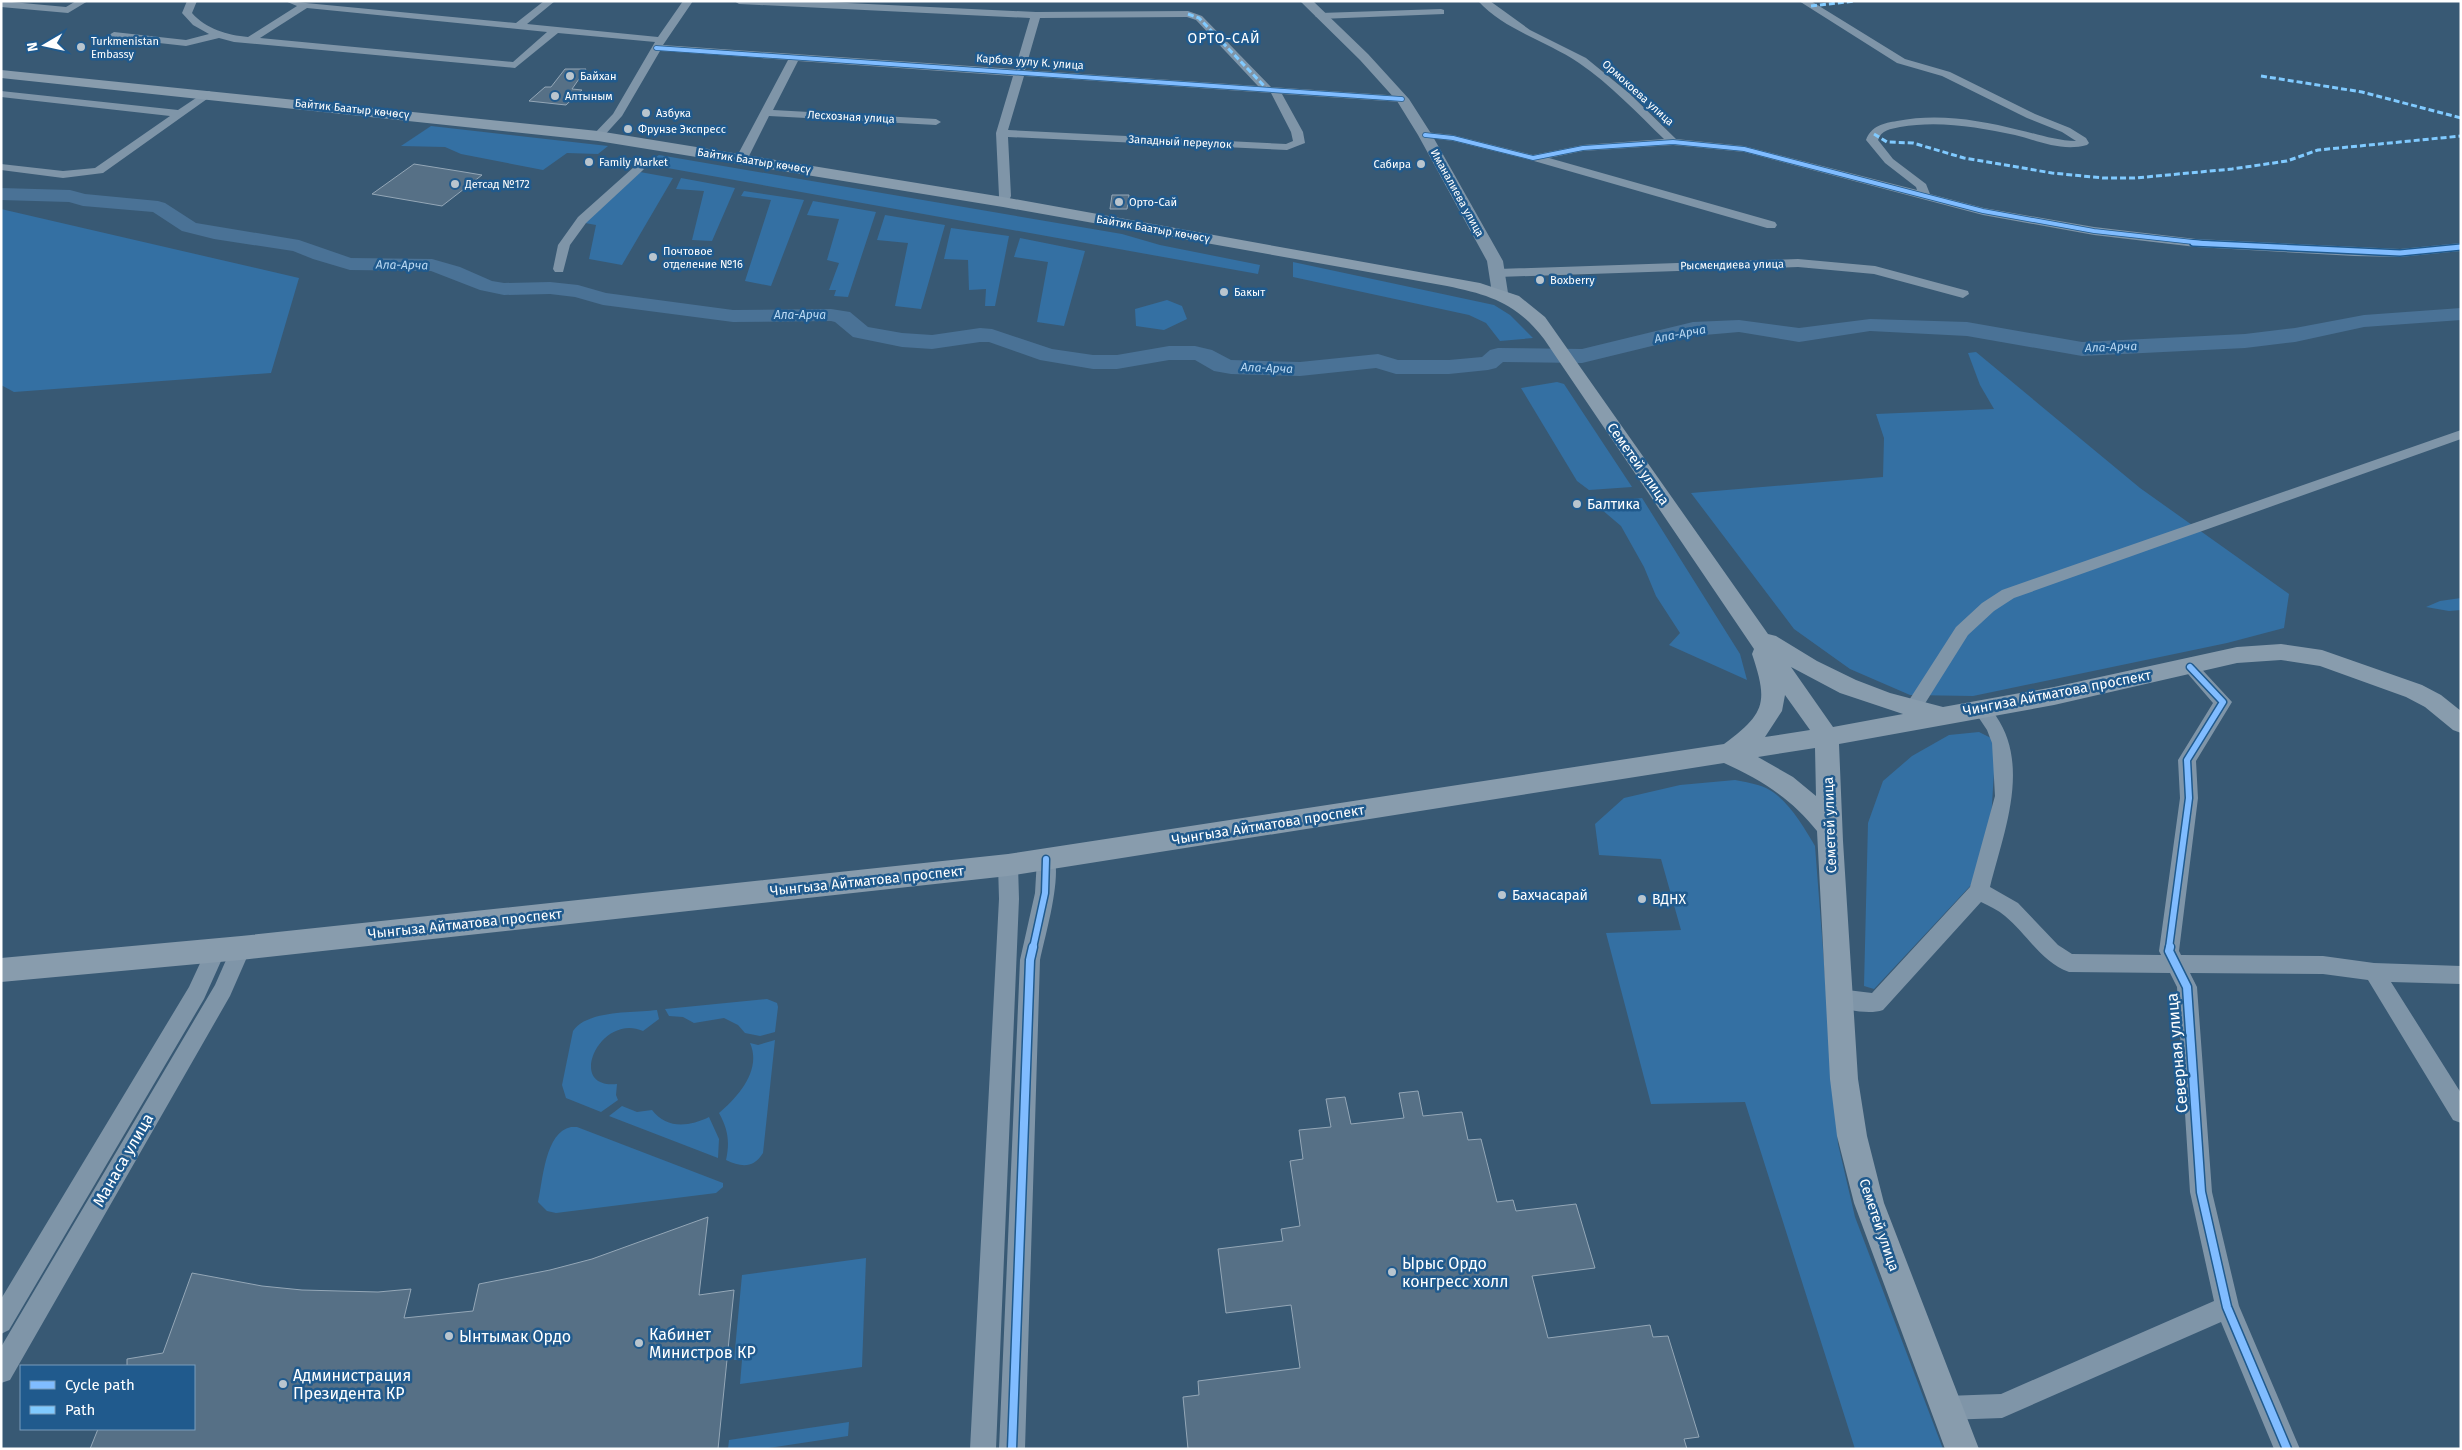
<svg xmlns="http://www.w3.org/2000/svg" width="2462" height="1450" viewBox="0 0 2462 1450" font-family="'Fira Sans',sans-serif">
	<rect width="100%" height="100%" fill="#385974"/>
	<path fill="#3470a3" d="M431 126 608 146 598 154 567 153 543 170 461 154 445 147 401 146Z
		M659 155 1122 234 1160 245 1260 265 1258 274 645 164Z
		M640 172 673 178 622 265 589 259 596 225 585 223Z
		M681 178 735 188 712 241 692 240 704 191 676 189Z
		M744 191 804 200 771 286 745 281 771 200 741 196Z
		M813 201 876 212 848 297 834 296 836 290H829L839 263 827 260 839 219 807 215Z
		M1 209 299 278 271 373 14 392 1 385Z
		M885 215 945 225 921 309 895 306 908 243 877 240Z
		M951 228 1009 236 995 306H985L986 289 969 290 968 260 944 259Z
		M1020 238 1085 251 1064 326 1037 322 1048 262 1014 257Z
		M1293 262 1494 305 1510 315 1533 338 1500 341 1486 323 1469 315 1293 277Z
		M1167 300 1182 306 1187 319 1164 330 1136 326 1135 309Z
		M1976 352 2140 488 2289 594 2284 628 2227 643 1973 696 1910 695 1850 669 1794 629 1691 493 1883 477 1884 438 1876 414 1994 409 1980 385 1968 353Z
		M1557 382 1564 384 1632 487 1589 490 1577 481 1521 388Z
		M1642 498 1740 654 1747 680 1669 645 1680 633 1656 596 1644 567 1621 526 1594 503Z
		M2461 598V610L2449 611 2426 607 2440 601Z
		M1979 732 1991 738 1995 756 1991 820 1972 884 1874 989 1864 986 1868 823 1883 781 1912 756 1949 735Z
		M1735 780C1745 782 1757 784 1766 788 1787 798 1804 827 1815 846L1838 1144 1855 1217 1943 1449H1855L1745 1102 1651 1104 1606 933 1681 930 1661 859 1599 855 1595 824 1624 798 1680 785Z
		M767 999 777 1003 778 1007 775 1032 760 1036 745 1033 738 1025 724 1018 694 1023 683 1017 669 1016 665 1009Z
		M657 1010 659 1019 643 1031C600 1012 565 1090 617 1084L616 1095 618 1100 601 1112 566 1098 562 1085 573 1031C587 1010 633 1013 657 1010Z
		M775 1040 763 1153C753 1169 741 1167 726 1160 730 1142 728 1129 719 1113 738 1097 762 1070 750 1043L758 1045Z
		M622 1106 637 1112 652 1110C666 1129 689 1127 709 1117L719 1139 718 1158 609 1116Z
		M571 1127H577L723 1183V1187L716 1193 556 1213 547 1211 538 1202C543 1180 545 1132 571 1127Z
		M866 1258 862 1367 740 1384 742 1360H734L742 1275Z
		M849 1422 848 1436 762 1449H728L729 1440Z"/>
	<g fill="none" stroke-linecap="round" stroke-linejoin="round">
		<path fill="#4a7296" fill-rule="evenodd" d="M1 188 70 190 85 194 158 201 165 203 196 223 299 240 351 258 432 259 460 267 492 281 504 283 550 282 578 285 606 293 733 310 831 309 850 312 868 327 902 333 932 335 980 328 992 329 1052 349 1093 355H1117L1169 346H1195L1212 350 1231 360 1300 362 1378 354 1398 360H1449L1482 357 1490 350 1498 348 1582 349 1693 322 1739 320 1799 328 1870 319 1967 322 2082 342 2245 334 2295 328 2364 315 2461 308V320L2364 327 2295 342 2245 348 2082 356 1967 336 1870 331 1799 342 1739 332 1693 336 1582 363 1503 362 1496 368 1488 370 1449 374H1396L1376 368 1300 376 1231 374 1214 371 1195 360H1169L1117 369H1093L1040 360 989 342H980L932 349 902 347 853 337 835 322 831 321 733 322 603 305 575 297 550 294 504 295 480 290 431 271 350 270 313 259 293 251 214 239 182 231 153 212 83 206 69 202 1 200Z"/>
	</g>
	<path fill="#567086" stroke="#94a7b7" d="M565 69H586L572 89 582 90 566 105 529 101 545 87H551Z
		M414 164 458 171 482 175 442 206 372 194Z
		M1112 195H1129L1127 209H1110Z
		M1418 1091 1423 1116 1462 1112 1468 1140 1481 1139 1497 1202 1513 1200 1516 1211 1576 1204 1595 1268 1532 1276 1548 1338 1650 1325 1653 1337 1668 1336 1699 1437 1684 1439 1687 1449H1188L1183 1397 1199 1395 1198 1381 1300 1368 1291 1305 1226 1313 1218 1249 1283 1241 1281 1229 1300 1226 1290 1161 1303 1159 1299 1130 1331 1127 1326 1099 1345 1097 1351 1124 1404 1118 1399 1093Z
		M708 1217 699 1295 734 1290 718 1449H90L98 1429H194V1366H127V1359L163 1353 192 1273 262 1286 302 1290 378 1292 411 1289 404 1318 473 1311 479 1284 550 1270 592 1259Z"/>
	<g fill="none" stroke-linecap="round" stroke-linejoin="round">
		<path fill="#7f95a8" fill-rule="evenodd" d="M1 1 66 7 76 1H88L68 13 1 7Z
			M187 1H197L192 13C206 29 227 35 248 37L297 6 285 1 516 23 544 1H555L527 24 658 37 683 1H693L663 45 1015 69 1030 18 739 4 734 1H806L1036 12 1188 11 1202 16 1271 87 1402 96 1407 99 1402 102 1282 94 1303 132 1305 143 1287 150 1008 137 1011 196 1007 205 1003 206 997 202 999 196 996 133 1013 76 798 61 773 110 936 119 941 122 936 125 769 116 748 158 742 161 736 158 788 60 660 51 622 116 602 138 598 139 592 136 613 114 655 42 558 33 515 68 234 42 219 38 186 46 114 38 109 35 114 32 186 40 209 34 193 25 182 13ZM307 8 547 32 513 62 260 38ZM1187 17 1196 20 1258 86 1025 70 1040 18ZM1024 76 1271 93 1291 132 1293 141 1286 144 1008 130Z
			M1478 1H1490L1530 30 1586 58 1630 94 1676 139 1744 146 1917 190 1916 187 1885 163 1866 140C1871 126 1884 123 1897 121 1938 113 1979 120 2019 130 2038 134 2056 141 2076 141L2062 132 2027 118 1942 76 1897 63 1799 1H1811L1905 59 1950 72 2035 114 2070 128 2086 138 2089 143 2087 145C2062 152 2039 141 2015 135 1978 127 1938 120 1900 127 1891 129 1881 130 1878 140L1893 159 1926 184 1930 194 1984 208 2094 227 2196 239 2400 249 2461 243V251L2400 257 2354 256 2196 247 2094 235 1983 215 1744 152 1673 145 1583 151 1549 158 1775 222 1777 225 1775 228H1767L1534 161 1453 141 1421 137V133L1425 132 1453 135 1533 155 1583 145 1664 139C1637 113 1610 84 1579 63 1547 41 1506 31 1478 1Z
			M1441 9 1444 10V14L1320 19 1315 16 1320 13Z
			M1 91 178 110 205 92 209 91 214 94 103 173 63 178 1 170V164L63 171 95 168 170 116 1 97Z
			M638 166 644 169 642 171 586 223 570 245 563 272H555L553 269 558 245 578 217 634 167Z
			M1798 259 1875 266 1968 291 1969 294 1963 298 1874 274 1798 267 1498 277 1492 273 1498 269Z
			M2461 430V439L2014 598 1994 611 1968 635 1919 713 1913 715 1907 713 1904 708 1956 627 1982 603 2002 590Z
			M2190 661 2196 663 2232 702 2196 761 2198 798 2179 951 2181 955 2323 956 2374 963 2461 966V984L2391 982 2461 1093V1123L2453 1120 2368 980 2323 974 2190 973 2197 987 2212 1192 2239 1306 2300 1449H2274L2221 1322 2002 1418 1946 1420 1937 1417 1934 1408 1937 1399 1946 1396 2001 1394 2214 1301 2190 1192 2177 987 2170 973 2069 972C2041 962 2027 934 2005 916 1998 910 1989 906 1981 902L1883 1010C1869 1015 1846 1010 1832 1004L1829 998 1832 992 1839 989 1872 993 1970 887 1995 796 1992 743 1987 730 1973 709 1976 704C1987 701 1990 707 1996 716 2031 767 2003 834 1990 887L2018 903 2058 945 2072 954 2161 955 2159 951 2180 798 2178 760 2213 703 2182 667 2184 663Z
			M1046 851 1053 853C1063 875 1045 936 1040 960L1025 1449H999L1020 960 1035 893 1037 859 1039 853Z
			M1008 857 1015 859 1018 865 1019 899 996 1449H970L999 899 998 865 1001 859Z
			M241 939 248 942 251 948 230 996 10 1380 1 1383V1347L215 985 234 942Z
			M216 941 223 944 226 950 204 999 9 1330 1 1334V1299L189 987 209 944Z"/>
		<path fill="#7f95a8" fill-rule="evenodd" d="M1300 1H1313L1368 54 1409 99 1432 135 1503 261 1508 293 1506 296 1500 298 1492 293 1487 261 1418 135 1397 101 1360 60Z"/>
		<path fill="#889cad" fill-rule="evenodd" d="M1 70 598 131 1003 197 1480 283 1519 296 1545 317 1768 634 1776 636 1817 661 1856 680 1890 693 1943 707 2054 687 2237 647 2281 644 2322 650 2422 685 2441 695 2461 711V733L2453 730 2425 707 2406 697 2320 666 2281 660 2237 663 2054 705 1839 744 1843 841 1858 1079 1867 1136 1884 1203 1979 1449H1945L1854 1203 1837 1136 1830 1079 1817 831C1792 799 1760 779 1724 763L1008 876 241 960 1 982V958L241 936 1008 854 1724 744C1766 713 1768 702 1752 654L1754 649 1544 339C1516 303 1490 295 1447 286L1003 207 598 141 1 78ZM1791 667 1840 693 1903 714 1833 727ZM1785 695 1810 730 1765 737 1782 711ZM1815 748 1816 796 1793 777 1758 757Z"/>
		<path stroke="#80caff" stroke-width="3" stroke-dasharray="6 3" stroke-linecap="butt" d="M1811 6 1855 1
			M1188 14 1199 18 1268 90
			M2261 76 2362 92 2461 118
			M1874 134 1887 142 1913 143 1964 158 2052 173 2103 178H2135L2232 169 2287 161 2318 150 2461 136"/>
		<g stroke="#205a8d" stroke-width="5.5">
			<path id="cycleway-far3" d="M656 48 1402 99
				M1425 135 1453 138 1533 158 1583 148 1673 142 1744 149 1983 211 2094 231 2211 244"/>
		</g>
		<g stroke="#205a8d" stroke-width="8">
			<path id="cycleway-far2" d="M2193 243 2400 253 2461 247"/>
		</g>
		<g stroke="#205a8d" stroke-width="9">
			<path id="cycleway-far1" d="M1033 948 1045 893 1046 859
				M2169 948 2189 798 2187 760 2223 702 2190 667"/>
		</g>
		<g stroke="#205a8d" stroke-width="11">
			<path id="cycleway" d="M2170 947 2169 951 2187 987 2201 1192 2227 1307 2287 1449
				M1012 1449 1030 960 1033 947"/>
		</g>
		<use href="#cycleway-far3" stroke="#80bcff" stroke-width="4"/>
		<use href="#cycleway-far2" stroke="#80bcff" stroke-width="5"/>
		<use href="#cycleway-far1" stroke="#80bcff" stroke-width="6"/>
		<use href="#cycleway" stroke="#80bcff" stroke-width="8"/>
	</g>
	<g fill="#b9c5ce" stroke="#205a8d" stroke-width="2">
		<circle cx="81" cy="47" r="5"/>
		<circle cx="570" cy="76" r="5"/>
		<circle cx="555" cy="96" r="5"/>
		<circle cx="646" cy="113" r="5"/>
		<circle cx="628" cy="129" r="5"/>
		<circle cx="589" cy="162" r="5"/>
		<circle cx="1421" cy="164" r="5"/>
		<circle cx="455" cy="184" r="5"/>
		<circle cx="1119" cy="202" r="5"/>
		<circle cx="653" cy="257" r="5"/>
		<circle cx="1540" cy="280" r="5"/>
		<circle cx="1224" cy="292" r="5"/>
		<circle cx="1577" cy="504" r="5"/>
		<circle cx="1502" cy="895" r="5"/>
		<circle cx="1642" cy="899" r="5"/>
		<circle cx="1392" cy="1272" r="5"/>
		<circle cx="449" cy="1336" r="5"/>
		<circle cx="639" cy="1343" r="5"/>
		<circle cx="283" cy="1384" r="5"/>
	</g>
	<g text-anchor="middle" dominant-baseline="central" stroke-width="5" stroke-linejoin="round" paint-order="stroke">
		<g font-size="11" fill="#fff" stroke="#205a8d" text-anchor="start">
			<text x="91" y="41">Turkmenistan<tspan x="91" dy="13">Embassy</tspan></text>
			<text x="580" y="76">Байхан</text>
			<text x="565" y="96">Алтыным</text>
			<text x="656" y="113">Азбука</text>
			<text x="638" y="129">Фрунзе Экспресс</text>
			<text x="599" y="162">Family Market</text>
			<text x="1411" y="164" text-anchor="end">Сабира</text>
			<text x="465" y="184">Детсад №172</text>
			<text x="1129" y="202">Орто-Сай</text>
			<text x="663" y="251">Почтовое<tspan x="663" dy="13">отделение №16</tspan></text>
			<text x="1550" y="280">Boxberry</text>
			<text x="1234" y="292">Бакыт</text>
		</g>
		<g font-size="11" fill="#fff" stroke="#205a8d">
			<text transform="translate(1030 62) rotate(4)">Карбоз уулу К. улица</text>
			<text transform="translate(1638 93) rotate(42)">Ормокоева улица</text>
			<text transform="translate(352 109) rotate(6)">Байтик Баатыр көчөсү</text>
			<text transform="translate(851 117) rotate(3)">Лесхозная улица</text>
			<text transform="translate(1180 142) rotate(3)">Западный переулок</text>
			<text transform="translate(754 161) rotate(9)">Байтик Баатыр көчөсү</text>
			<text transform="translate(1457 193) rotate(61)">Иманалиева улица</text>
			<text transform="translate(1153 229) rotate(10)">Байтик Баатыр көчөсү</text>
			<text transform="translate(1732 265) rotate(-1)">Рысмендиева улица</text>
		</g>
		<g font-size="12" font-style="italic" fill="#bad9f3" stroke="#205a8d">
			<text transform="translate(402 265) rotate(1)">Ала-Арча</text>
			<text x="800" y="315">Ала-Арча</text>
			<text transform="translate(1680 334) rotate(-11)">Ала-Арча</text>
			<text transform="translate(2111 347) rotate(-2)">Ала-Арча</text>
			<text transform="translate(1267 368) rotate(2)">Ала-Арча</text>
		</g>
		<g font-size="14" letter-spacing="1" fill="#fff" stroke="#205a8d">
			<text x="1224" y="38">ОРТО-САЙ</text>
		</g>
		<g font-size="14" fill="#fff" stroke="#205a8d">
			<text transform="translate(1638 464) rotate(55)">Семетей улица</text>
			<text transform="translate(2057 693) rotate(-11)">Чингиза Айтматова проспект</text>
			<text transform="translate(1268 825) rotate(-9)">Чынгыза Айтматова проспект</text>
			<text transform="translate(1830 825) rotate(-92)">Семетей улица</text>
			<text transform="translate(867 881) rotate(-6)">Чынгыза Айтматова проспект</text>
			<text transform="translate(465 924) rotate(-6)">Чынгыза Айтматова проспект</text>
			<text transform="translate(1879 1225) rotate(71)">Семетей улица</text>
		</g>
		<g font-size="14" fill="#fff" stroke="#205a8d" text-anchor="start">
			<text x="1587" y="504">Балтика</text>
			<text x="1512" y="895">Бахчасарай</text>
			<text x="1652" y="899">ВДНХ</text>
		</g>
		<g font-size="16" fill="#fff" stroke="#205a8d">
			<text transform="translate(2177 1053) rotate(-95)">Северная улица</text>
			<text transform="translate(123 1160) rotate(-60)">Манаса улица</text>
		</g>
		<g font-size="16" fill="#fff" stroke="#205a8d" text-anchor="start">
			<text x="1402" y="1263">Ырыс Ордо<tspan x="1402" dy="18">конгресс холл</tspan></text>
			<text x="649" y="1334">Кабинет<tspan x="649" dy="18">Министров КР</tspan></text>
			<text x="459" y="1336">Ынтымак Ордо</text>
			<text x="293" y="1375">Администрация<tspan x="293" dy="18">Президента КР</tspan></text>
		</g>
	</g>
	<rect width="2462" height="1450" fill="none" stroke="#ffffff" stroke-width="5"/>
	<rect x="20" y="1365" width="175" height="65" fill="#205a8d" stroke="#799cbb"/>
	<rect x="30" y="1381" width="25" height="8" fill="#80bcff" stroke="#799cbb"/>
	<text x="65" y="1390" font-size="15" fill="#ffffff">Cycle path</text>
	<rect x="30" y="1406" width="25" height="8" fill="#80caff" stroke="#799cbb"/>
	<text x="65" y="1415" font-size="15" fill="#ffffff">Path</text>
	<g transform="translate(45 45) rotate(261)" stroke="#205a8d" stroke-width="4" paint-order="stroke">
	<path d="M0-4L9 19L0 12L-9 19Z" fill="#ffffff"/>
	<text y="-8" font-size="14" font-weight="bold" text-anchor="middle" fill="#ffffff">N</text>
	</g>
</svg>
